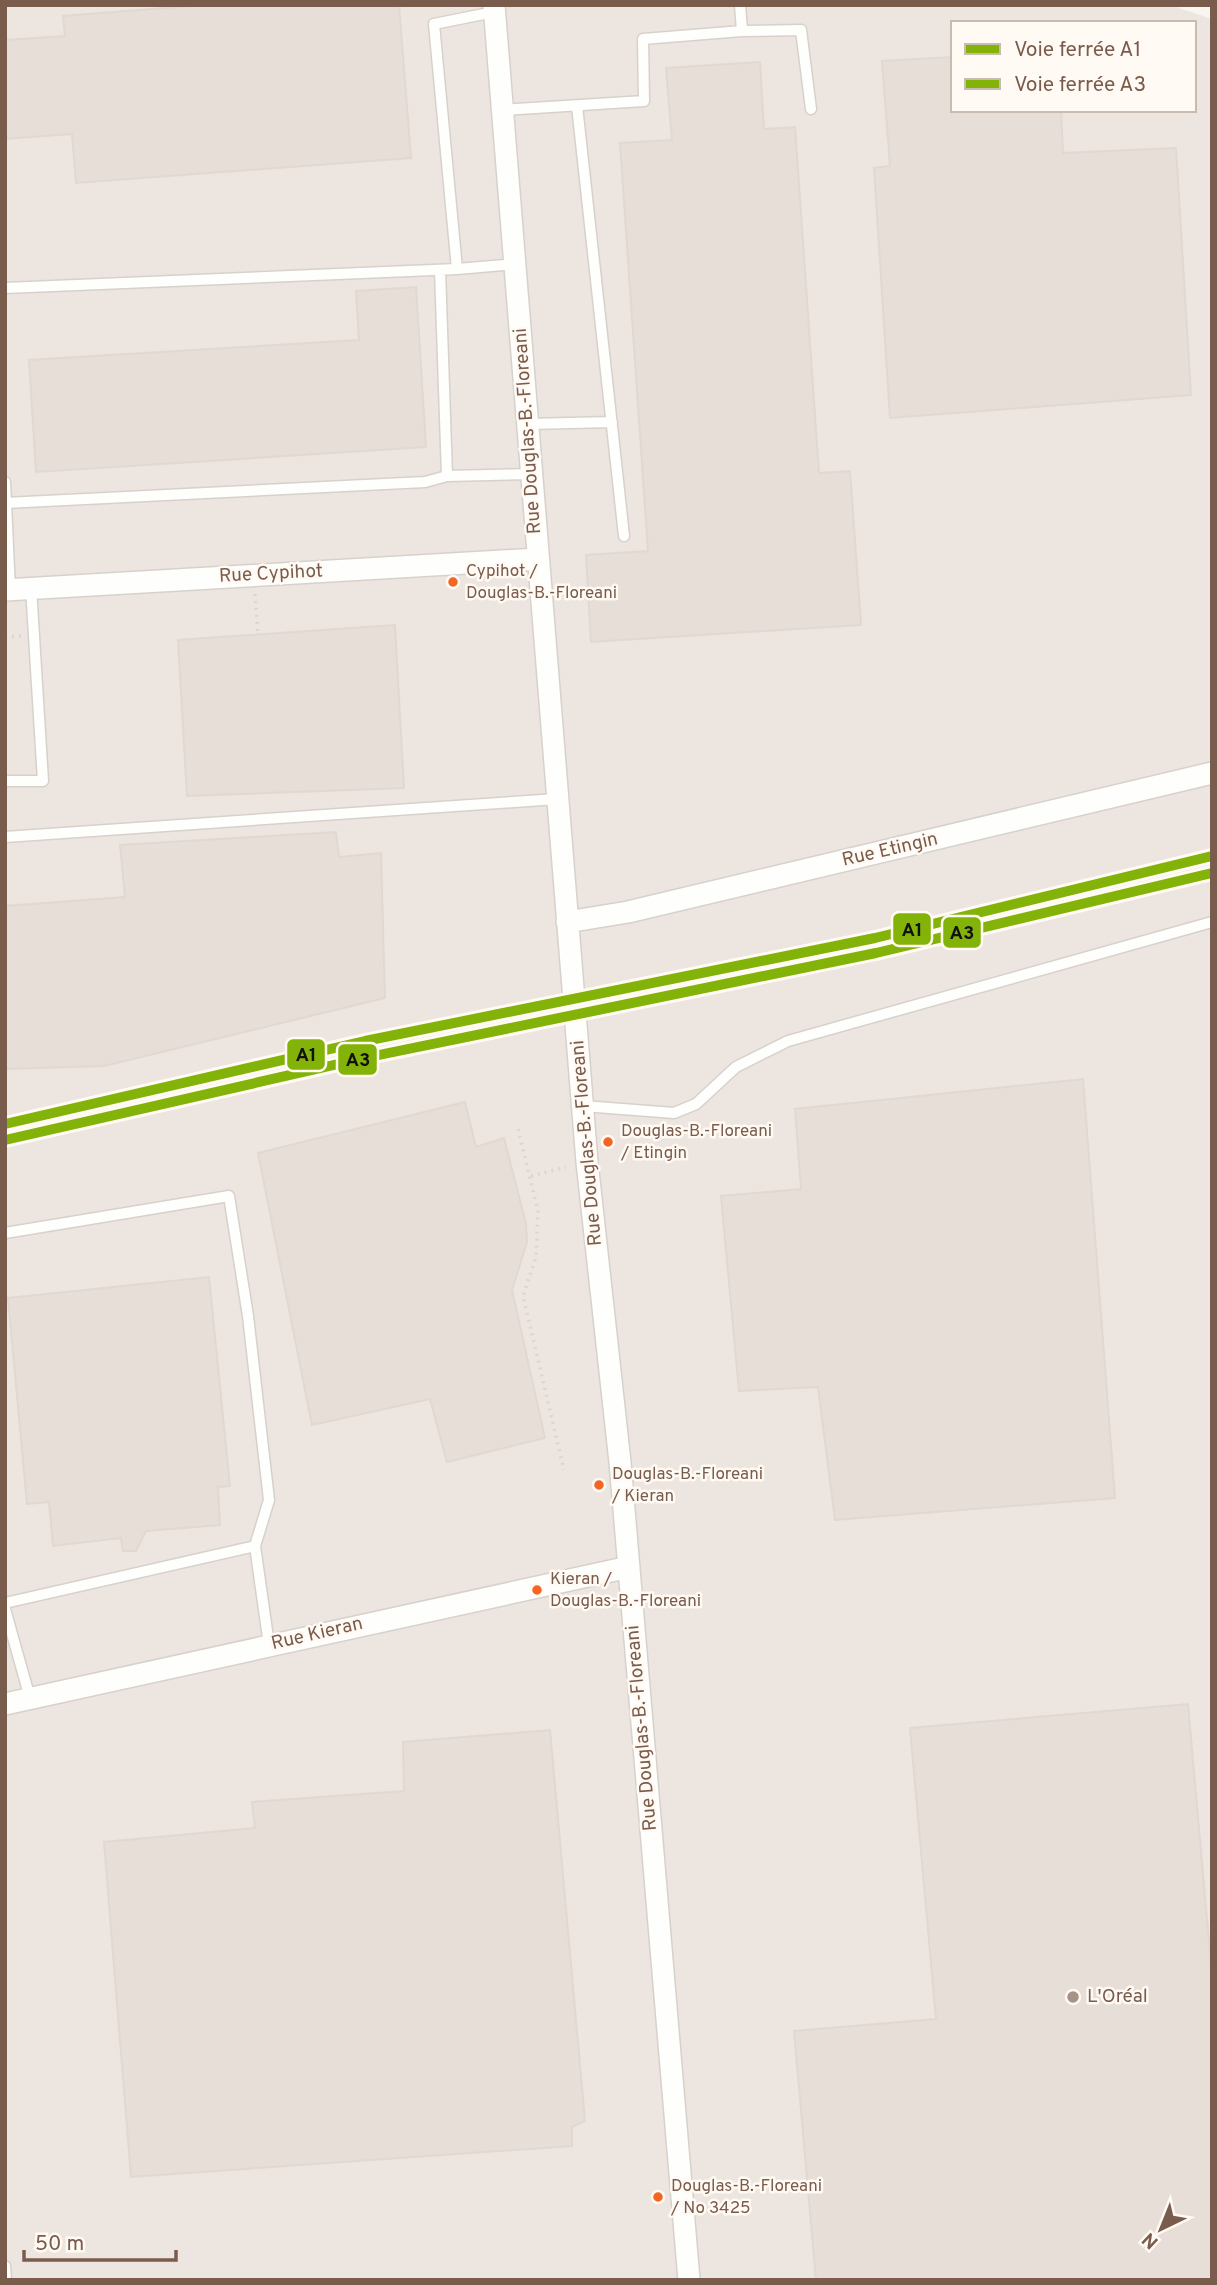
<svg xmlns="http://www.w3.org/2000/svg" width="1217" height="2285" viewBox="0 0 1217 2285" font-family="Overpass,sans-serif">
	<rect width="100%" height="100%" fill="#f9f5f0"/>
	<path fill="#ede5e0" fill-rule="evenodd" d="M5 5H1170L1212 19V2280H5ZM953 23H1194V110H953Z"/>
	<path fill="#e6ded7" stroke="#e2d8d2" stroke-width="2" d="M203 5H399L411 158 76 183 72 134 5 139V40L65 36 63 16Z
		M953 57V110H1061L1063 153 1176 148 1191 395 890 418 874 168 890 166 882 61Z
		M760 62 764 129 795 127 819 473 850 471 861 625 591 642 586 555 648 551 620 143 672 140 666 68Z
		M416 287 426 447 36 472 29 360 359 340 356 291Z
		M395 625 404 788 187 796 178 640Z
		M336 832 339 857 381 853 385 998 104 1066 5 1069V906L125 897 120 845Z
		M1083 1079 1115 1498 835 1520 818 1387 739 1391 721 1196 801 1189 795 1109Z
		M465 1102 476 1147 504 1138 526 1224 527 1242 512 1290 545 1438 447 1462 430 1399 312 1425 258 1153Z
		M209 1277 230 1486 218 1487 220 1525 146 1531 136 1551H123L121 1538 53 1546 49 1502 27 1504 8 1298Z
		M1188 1704 1212 1976V2280H816L794 2031 936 2019 910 1728Z
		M550 1730 585 2121 572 2127V2146L131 2177 104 1842 255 1828 252 1802 404 1791 403 1742Z"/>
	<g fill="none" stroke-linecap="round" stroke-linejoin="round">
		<g stroke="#d7d1cb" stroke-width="13">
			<path id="service" d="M740 5 742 31 801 30 811 109
				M494 12 434 24 457 269 515 264
				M577 106 624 536
				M502 110 644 101 643 39 742 31
				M440 270 447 476 532 474
				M5 288 457 269
				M528 424 612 422
				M5 482 10 590
				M5 503 425 482 447 476
				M5 781H43L31 588
				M5 837 557 799
				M583 1106 674 1113 696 1104 736 1067 788 1041 1212 922
				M5 1233 229 1196 248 1316 269 1500 255 1546 269 1645
				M5 1603 255 1546
				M5 1609 30 1698
				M5 2266 6 2280"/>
		</g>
		<g stroke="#d7d1cb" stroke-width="24">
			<path id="minor" d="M494 5 587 1162 620 1462 689 2280
				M5 590 537 559
				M567 922 628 912 1212 773
				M5 1704 629 1567"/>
		</g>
		<path stroke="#dcd5d0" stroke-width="3.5" stroke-dasharray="2 5" stroke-linecap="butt" d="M255 594 258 634
			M5 637 21 636
			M518 1129 538 1211 536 1257 523 1296 564 1470
			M531 1176 566 1167"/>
		<use href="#service" stroke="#fefefd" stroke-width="10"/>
		<use href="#minor" stroke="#fefefd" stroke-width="21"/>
		<g stroke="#fffaf3" stroke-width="16">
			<path id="rail-1" d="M5 1124 365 1041 875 938 1212 856"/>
		</g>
		<g stroke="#fffaf3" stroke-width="16">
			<path id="rail-2" d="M5 1140 369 1057 876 953 1212 873"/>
		</g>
		<use href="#rail-1" stroke="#83b308" stroke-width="10"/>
		<use href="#rail-2" stroke="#83b308" stroke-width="10"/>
	</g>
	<g fill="#f26522" stroke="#fffaf3" stroke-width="2.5">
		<circle cx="453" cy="582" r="6"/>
		<circle cx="608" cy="1142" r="6"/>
		<circle cx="599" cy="1485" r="6"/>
		<circle cx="537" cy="1590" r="6"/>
		<circle cx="658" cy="2197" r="6"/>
	</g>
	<circle fill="#a69286" stroke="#fffaf3" stroke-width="2.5" cx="1073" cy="1997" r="7"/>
	<g text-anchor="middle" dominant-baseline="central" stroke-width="5" stroke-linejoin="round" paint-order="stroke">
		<g font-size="17" fill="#7a5c4d" stroke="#fffaf3" text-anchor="start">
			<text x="466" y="572">Cypihot /<tspan x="466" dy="22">Douglas-B.-Floreani</tspan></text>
			<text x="621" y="1132">Douglas-B.-Floreani<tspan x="621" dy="22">/ Etingin</tspan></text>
			<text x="612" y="1475">Douglas-B.-Floreani<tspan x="612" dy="22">/ Kieran</tspan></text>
			<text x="550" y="1580">Kieran /<tspan x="550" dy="22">Douglas-B.-Floreani</tspan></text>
			<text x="671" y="2187">Douglas-B.-Floreani<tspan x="671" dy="22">/ No 3425</tspan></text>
		</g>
		<g font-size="19" fill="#7a5c4d" stroke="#fffaf3">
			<text transform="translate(528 431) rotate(-94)">Rue Douglas-B.-Floreani</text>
			<text transform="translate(271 574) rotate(-3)">Rue Cypihot</text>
			<text transform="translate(890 850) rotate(-13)">Rue Etingin</text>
			<text transform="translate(587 1143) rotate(-95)">Rue Douglas-B.-Floreani</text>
			<text transform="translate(317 1634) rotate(-13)">Rue Kieran</text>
			<text transform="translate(642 1728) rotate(-95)">Rue Douglas-B.-Floreani</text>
		</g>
		<g font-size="19" fill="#7a5c4d" stroke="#fffaf3" text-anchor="start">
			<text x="1087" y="1997">L'Oréal</text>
		</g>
	</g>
	<g stroke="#fffaf3" stroke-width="2.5">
		<rect x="892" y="912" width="40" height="34" rx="7" fill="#83b308"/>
		<rect x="942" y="916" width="40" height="33" rx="7" fill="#83b308"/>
		<rect x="286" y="1038" width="40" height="33" rx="7" fill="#83b308"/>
		<rect x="337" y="1043" width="41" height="33" rx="7" fill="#83b308"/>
	</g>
	<g font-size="19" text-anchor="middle" font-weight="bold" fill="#111">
		<text x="912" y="936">A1</text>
		<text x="962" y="939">A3</text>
		<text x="306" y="1061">A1</text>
		<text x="358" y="1066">A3</text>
	</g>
	<rect width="1217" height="2285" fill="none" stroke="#7a5c4d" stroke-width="14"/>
	<rect x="951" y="21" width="245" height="91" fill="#fffaf3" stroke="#cabbb1" stroke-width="2"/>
	<rect x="965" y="44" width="35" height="10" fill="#83b308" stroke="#cabbb1" stroke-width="2"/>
	<text x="1014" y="56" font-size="21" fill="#7a5c4d">Voie ferrée A1</text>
	<rect x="965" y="79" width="35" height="10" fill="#83b308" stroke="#cabbb1" stroke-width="2"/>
	<text x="1014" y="91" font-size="21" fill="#7a5c4d">Voie ferrée A3</text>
	<g transform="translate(1161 2229) rotate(223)" stroke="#fffaf3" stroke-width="5" paint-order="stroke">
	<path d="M0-5L12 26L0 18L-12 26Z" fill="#7a5c4d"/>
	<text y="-10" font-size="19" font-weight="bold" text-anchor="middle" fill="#7a5c4d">N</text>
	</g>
	<path d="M24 2250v10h152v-10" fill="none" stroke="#7a5c4d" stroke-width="3.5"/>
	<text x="35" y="2250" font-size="21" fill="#7a5c4d" stroke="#fffaf3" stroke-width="5" paint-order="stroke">50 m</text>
</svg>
